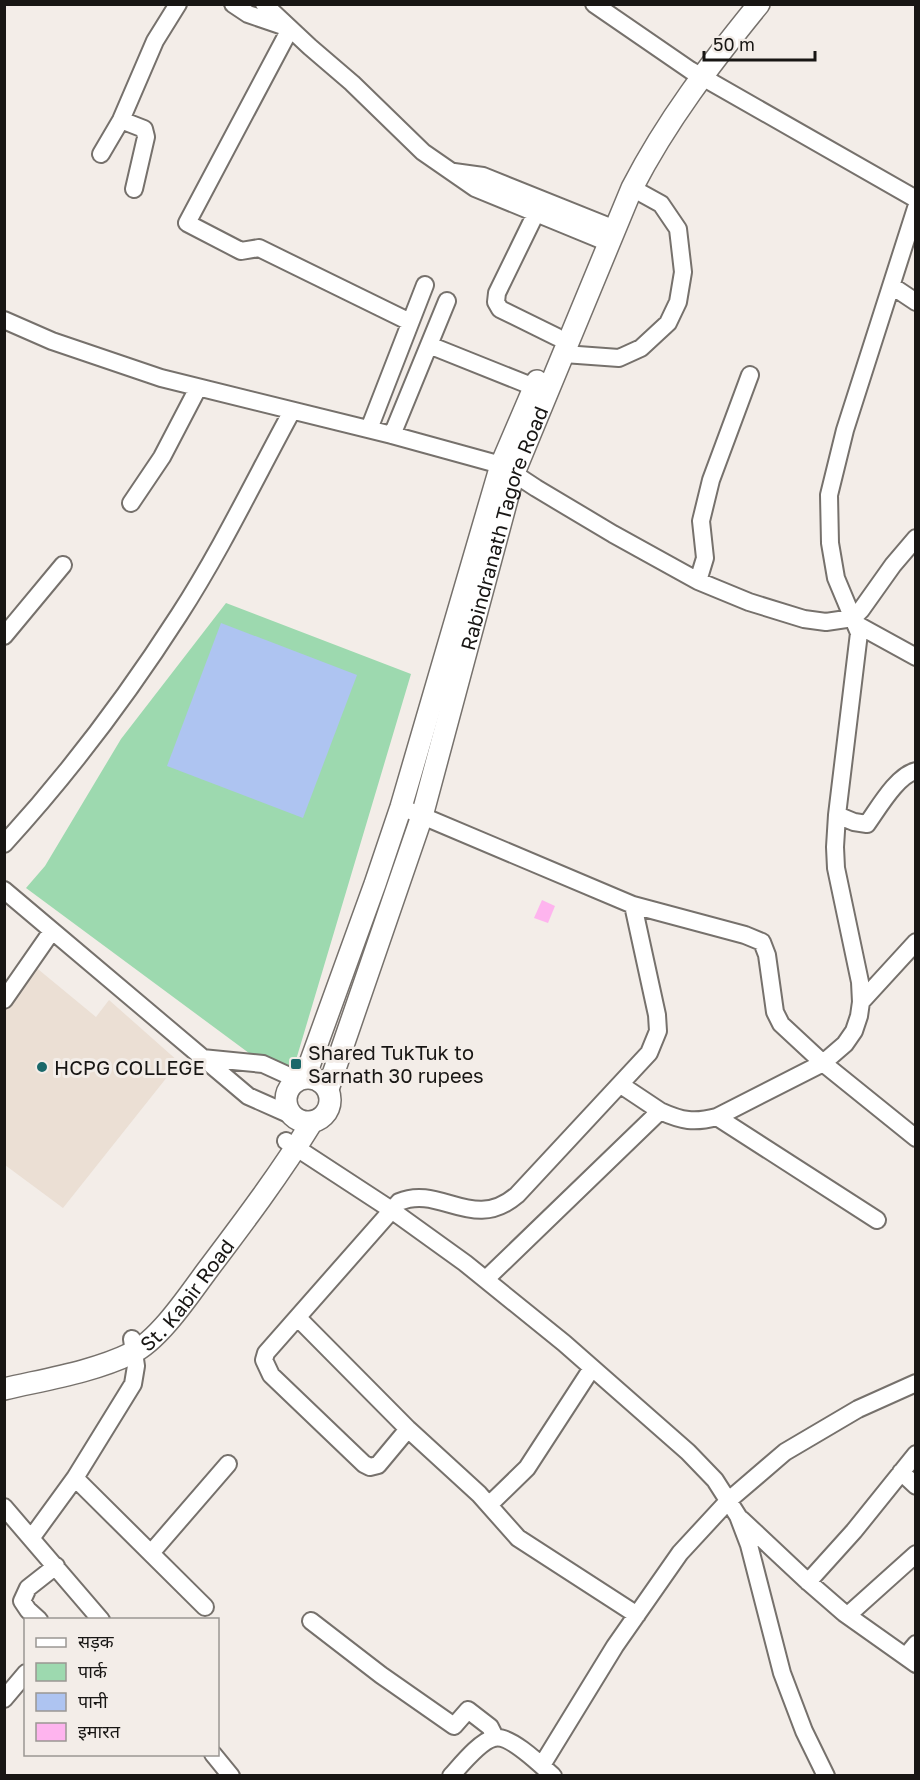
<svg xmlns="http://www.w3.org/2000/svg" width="920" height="1780" viewBox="0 0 920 1780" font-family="'Golos Text','Noto Sans Devanagari',sans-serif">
	<rect width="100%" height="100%" fill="#f3ede8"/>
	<path fill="#ebdfd4" d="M33 965 96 1017 109 1000 179 1062 63 1208 5 1165V1006Z"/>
	<path fill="#9dd9af" d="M226 603 411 674 293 1070 257 1059 26 888 45 866 121 739Z"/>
	<path fill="#aec4f1" d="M221 623 357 675 303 818 167 766Z"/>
	<path fill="#feb4ee" d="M542 900 555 906 548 923 534 918Z"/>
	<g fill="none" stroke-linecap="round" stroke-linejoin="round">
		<g stroke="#76716c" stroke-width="20">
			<path id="minor" d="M233 4 248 14 283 26
				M264 4 310 47 352 83 423 152 475 188 609 243
				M594 4 690 70 916 199
				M290 29 187 223 241 251 259 248 410 322
				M121 120 144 129 146 137 134 189
				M101 154 121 120 155 41 178 4
				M454 172 483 176 615 229
				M536 213 497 293 496 302 500 309 557 337
				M892 286 916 302
				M4 320 52 341 161 378 392 435 501 465 536 488 613 534 698 581 749 602 804 619 826 622 853 618 861 610 893 565 916 538
				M429 345 534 387
				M564 354 619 358 641 348 668 323 678 302 683 272 678 229 661 204 632 188
				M369 429 425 285
				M392 435 447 301
				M131 503 162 457 198 388
				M698 581 705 558 701 521 711 480 750 375
				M856 624 916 657
				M4 636 63 565
				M401 807 633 905 657 1015 658 1031 649 1053 517 1195C473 1233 440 1184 399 1202L266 1353 264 1360 271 1375 364 1464 370 1467 378 1465 408 1429
				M837 815 854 822 867 824C878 809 897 775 916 771
				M4 844C69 773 127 696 179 615 221 550 255 479 292 411
				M4 890 248 1096 293 1116
				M633 905 745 935 762 942 767 955 775 1012 781 1024 823 1063 916 1138
				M4 1000 52 931
				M861 1002 916 942
				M202 1058 263 1064 298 1080
				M621 1085 660 1111
				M717 1117 877 1220
				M286 1141 390 1209 465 1263 564 1343 688 1452 715 1480 738 1516 749 1545 782 1673 804 1731 826 1776
				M486 1279 660 1111C682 1121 694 1123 717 1117L823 1063 845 1044 854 1031 859 1016 861 1002 860 982 836 868 835 847 837 815 859 633 836 578 830 543 829 495 845 430 916 208
				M298 1318 408 1429 479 1494 518 1538 637 1615
				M901 1472 916 1486
				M75 1478 205 1607
				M489 1505 527 1468 592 1368
				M4 1507 101 1620
				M741 1519 806 1580 844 1613 916 1664
				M32 1537 75 1478 133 1384 136 1366 132 1339
				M151 1553 228 1464
				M808 1582 854 1531 916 1454
				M848 1615 916 1554
				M39 1620 28 1610 22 1601 28 1588 56 1566
				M311 1621 381 1675 454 1726 468 1710 490 1727 495 1737
				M906 1656 916 1644
				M4 1699 26 1673
				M213 1754 231 1776
				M542 1765 615 1646 680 1553 729 1500 785 1452 858 1409 916 1383
				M451 1776C461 1765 480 1741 494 1738 509 1734 541 1765 553 1776"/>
		</g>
		<g stroke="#76716c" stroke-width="24">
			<g id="major">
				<path d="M305 1077 375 884 401 807 501 465 537 381"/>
				<circle cx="308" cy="1100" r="22"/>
				<path id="s1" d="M328 1089 422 816 514 473 632 188C667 120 711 63 759 4"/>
				<path id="s2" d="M4 1389C47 1379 93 1372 132 1353 159 1340 189 1295 206 1272 243 1223 280 1174 312 1122"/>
			</g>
		</g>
		<use href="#minor" stroke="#fff" stroke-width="16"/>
		<use href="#major" stroke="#fff" stroke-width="21"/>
	</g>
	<g fill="#1a686a" stroke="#f3ede8" stroke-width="2">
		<rect x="290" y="1058" width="12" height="12" rx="3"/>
		<circle cx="42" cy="1067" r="6"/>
	</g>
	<g text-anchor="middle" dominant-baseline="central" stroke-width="6" stroke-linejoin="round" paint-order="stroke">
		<g font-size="20" fill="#181614" stroke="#f3ede8">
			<text stroke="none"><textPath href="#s1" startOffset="588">Rabindranath Tagore Road</textPath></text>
			<text stroke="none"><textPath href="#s2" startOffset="214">St. Kabir Road</textPath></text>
		</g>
		<g font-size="20" fill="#181614" stroke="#f3ede8" text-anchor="start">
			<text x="308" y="1052">Shared TukTuk to<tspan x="308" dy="23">Sarnath 30 rupees</tspan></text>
			<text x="54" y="1067">HCPG COLLEGE</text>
		</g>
	</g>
	<rect width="920" height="1780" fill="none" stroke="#181614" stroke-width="12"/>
	<rect x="24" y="1618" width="195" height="138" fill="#f3ede8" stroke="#9b9793" stroke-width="1.5"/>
	<rect x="36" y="1638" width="30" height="9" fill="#ffffff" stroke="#9b9793" stroke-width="1.5"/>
	<text x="78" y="1648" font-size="18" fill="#181614">सड़क</text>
	<rect x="36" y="1663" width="30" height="18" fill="#9dd9af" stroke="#9b9793" stroke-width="1.5"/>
	<text x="78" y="1678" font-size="18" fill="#181614">पार्क</text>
	<rect x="36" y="1693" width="30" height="18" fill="#aec4f1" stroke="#9b9793" stroke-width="1.5"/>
	<text x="78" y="1708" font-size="18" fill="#181614">पानी</text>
	<rect x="36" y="1723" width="30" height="18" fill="#feb4ee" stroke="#9b9793" stroke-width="1.5"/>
	<text x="78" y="1738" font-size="18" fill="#181614">इमारत</text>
	<path d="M704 51v9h111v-9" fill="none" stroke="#181614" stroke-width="3"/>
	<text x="713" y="51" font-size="18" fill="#181614" stroke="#f3ede8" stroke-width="4.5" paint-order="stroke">50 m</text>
</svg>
